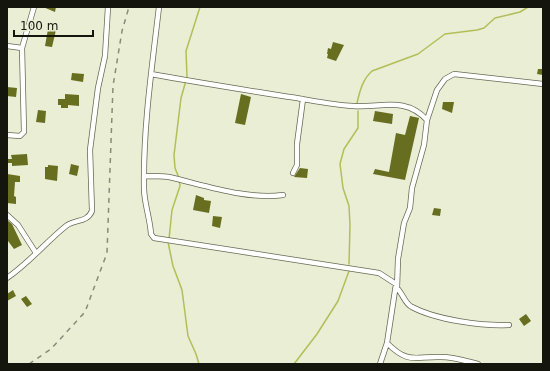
<svg xmlns="http://www.w3.org/2000/svg" width="550" height="371" viewBox="0 0 550 371" font-family="'DejaVu Sans',sans-serif">
	<rect width="100%" height="100%" fill="#e9eed4"/>
	<g fill="none" stroke-linecap="round" stroke-linejoin="round">
		<path stroke="#b2be59" stroke-width="1.5" d="M357 103C360 90 363 79 372 71L418 54 445 34 477 30 484 28 495 18 520 12 528 7
			M169 239 172 210 180 186 179 178 175 168 174 155 181 98 187 77 186 51 200 7
			M168 242 173 266 182 290 188 336 196 354 199 364
			M349 264 350 225 349 206 343 188 340 164 344 149 358 128V111
			M294 364 317 334 338 301 349 271"/>
	</g>
	<path fill="#676e20" d="M43 7H56L55 12Z
		M48 29 56 30 52 47 45 46Z
		M333 42 344 45 336 61 327 58 328 54H327L328 48 331 49Z
		M538 69H543V75L537 74Z
		M72 73 84 74 83 82 71 80Z
		M7 87 17 88 16 97 7 96Z
		M65 94 79 95V106L68 105V108H61V105H58V99H65Z
		M241 94 251 97 245 125 235 123Z
		M443 102H454L452 113 442 109Z
		M38 110 46 111 45 123 36 122Z
		M375 111 393 114 392 124 373 121Z
		M410 116 419 118 405 180 373 174 375 169 389 172 396 133 405 135Z
		M27 154 28 165 12 166V163H8V159H12L11 155Z
		M71 164 79 166 77 176 69 174Z
		M48 165 58 166 57 181 45 179V167H48Z
		M300 168 308 169 307 178 294 177Z
		M7 174 20 176V182H15L14 196 16 197V204L7 203Z
		M196 195 204 198V200L211 201 209 213 193 210Z
		M434 208 441 209 440 216 432 215Z
		M213 216 222 217 220 228 212 226Z
		M7 220 12 224 22 245 14 249 8 241 7 242Z
		M13 290 16 296 7 301V294Z
		M26 296 32 304 27 307 21 299Z
		M526 314 531 321 524 326 519 319Z"/>
	<g fill="none" stroke-linecap="round" stroke-linejoin="round">
		<g stroke="#676a54" stroke-width="6">
			<path id="minor" d="M159 7C152 67 143 128 144 188 144 203 150 218 151 234L154 238 379 273 396 284 387 343
				M7 46 22 48 34 7
				M151 74C195 82 239 89 283 96 306 99 330 105 353 106 381 108 405 96 427 120
				M7 135 20 136 24 132 22 48
				M293 173 297 165V144L303 99
				M144 176C152 176 161 176 169 177 204 185 247 200 283 195
				M7 215 18 225 36 253
				M7 278C29 263 46 242 66 226 75 219 87 223 92 211L90 150 98 88 105 56 108 7
				M509 325C482 326 436 320 412 307 405 304 403 294 397 288L398 259 404 223 410 208 412 188 424 145 427 120 437 90 445 79 454 74 543 84
				M380 364 387 343C409 365 415 356 441 357 454 357 466 361 478 364"/>
		</g>
		<use href="#minor" stroke="#fff" stroke-width="4.5"/>
		<path stroke="#888b79" stroke-width="1.5" stroke-dasharray="5 5" stroke-linecap="butt" d="M29 364 51 349 85 312 107 253 113 86 122 31 129 7"/>
	</g>
	<rect width="550" height="371" fill="none" stroke="#14150c" stroke-width="16"/>
	<path d="M14 30v6h79v-6" fill="none" stroke="#14150c" stroke-width="2"/>
	<text x="20" y="30" font-size="12" fill="#14150c" stroke="#e9eed4" stroke-width="3" paint-order="stroke">100 m</text>
</svg>
